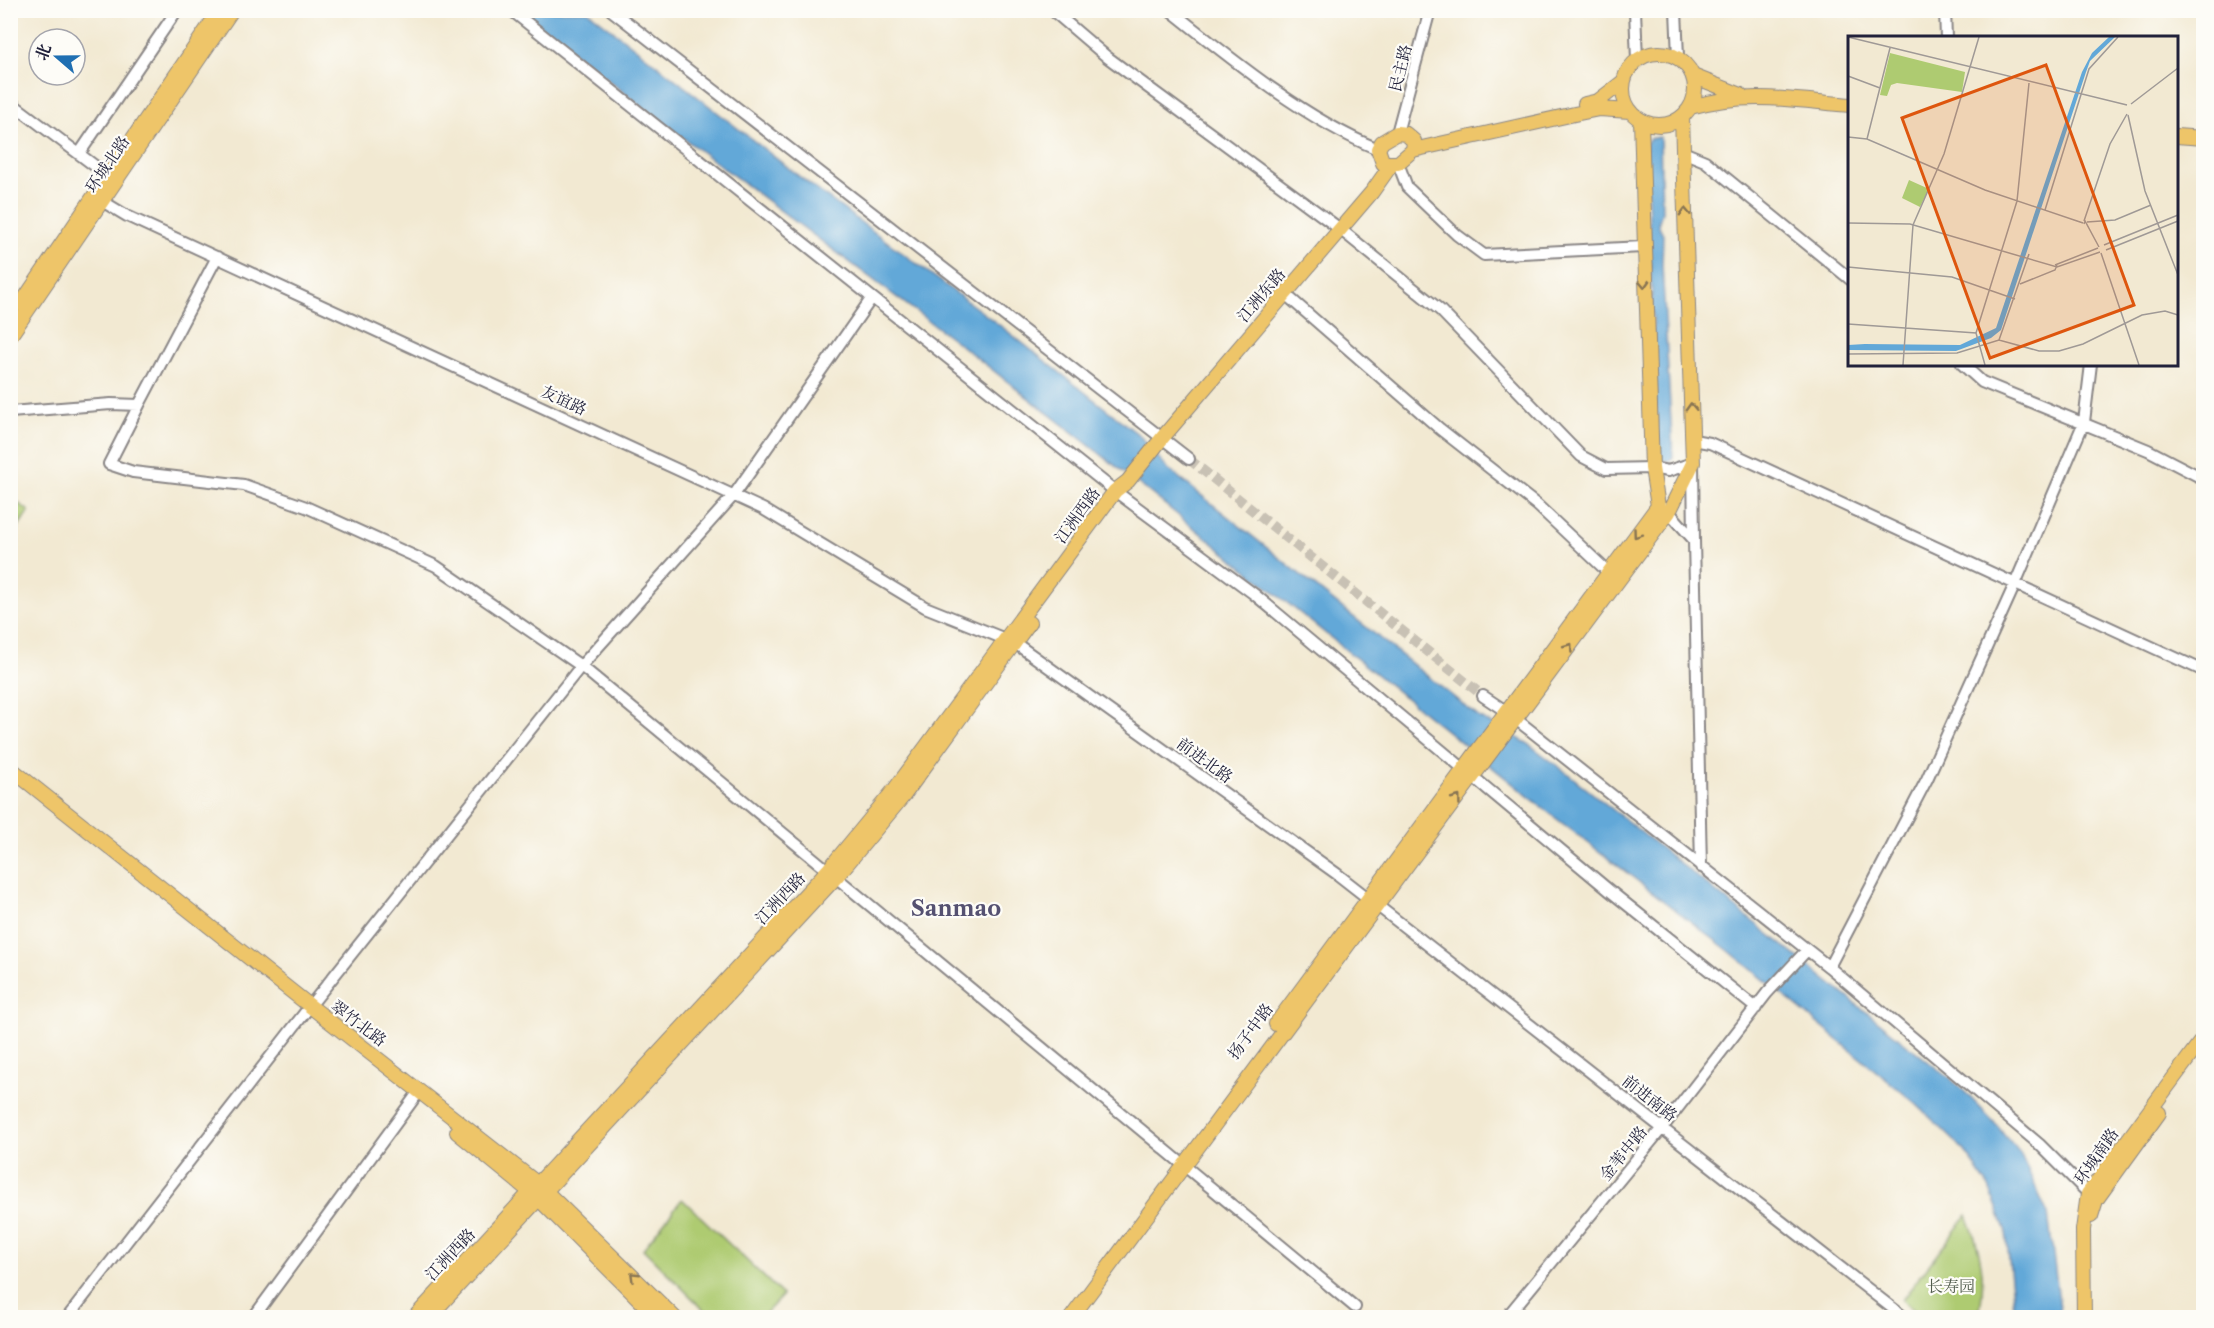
<svg xmlns="http://www.w3.org/2000/svg" width="2214" height="1328" viewBox="0 0 2214 1328" font-family="'Libre Caslon Text','Noto Serif SC',serif">
	<rect width="100%" height="100%" fill="#fdfcf7"/>
	<filter id="ink" filterUnits="userSpaceOnUse"><feTurbulence type="fractalNoise" baseFrequency=".0167" numOctaves="2"/><feDisplacementMap in="SourceGraphic" scale="12" xChannelSelector="R" yChannelSelector="G"/><feConvolveMatrix kernelMatrix="1 2 1 2 8 2 1 2 1" color-interpolation-filters="sRGB"/></filter>
	<filter id="wash" filterUnits="userSpaceOnUse"><feTurbulence type="fractalNoise" baseFrequency=".008" numOctaves="4" result="noise"/><feDisplacementMap in="SourceGraphic" scale="24" xChannelSelector="R" yChannelSelector="G"/><feGaussianBlur stdDeviation="1.35" result="paint"/><feColorMatrix in="noise" values="0 0 0 0 0 0 0 0 0 0 0 0 0 0 0 0 0 1.4 0 .05"/><feComposite in="paint" operator="in"/></filter>
	<g filter="url(#wash)">
		<rect width="100%" height="100%" fill="#f2e9d2"/>
		<path fill="#aecb71" stroke="#687656" stroke-width="1.5" d="M11 498 29 511 11 537Z
			M682 1199 783 1295 762 1317H711L643 1249Z
			M1967 1215C1980 1248 1988 1281 1978 1316L1922 1317 1902 1300Z"/>
		<path fill="#62a8d8" stroke="#42658a" stroke-width="1.5" d="M521 11H588L800 177 1006 330 1139 435 1167 468 1480 718 1527 743 1567 773 1959 1086 1993 1121 2020 1153 2048 1214 2061 1317H2015L2006 1232 1989 1187 1965 1151 1914 1102 1729 951 1553 816 1149 492 958 343 651 114Z
			M1660 137 1662 212 1658 224 1663 234 1662 265 1673 457 1670 461H1661L1658 458 1646 144 1649 139Z"/>
	</g>
	<g filter="url(#ink)">
		<g fill="none" stroke-linecap="round" stroke-linejoin="round">
			<path stroke="#c8c1b4" stroke-width="10" stroke-dasharray="10 5" stroke-linecap="butt" d="M1189 459 1483 696"/>
			<g stroke="#8a8686" stroke-width="14">
				<path id="minor" d="M511 10 1115 491 1254 594 1610 891 1756 1008
					M611 10 1189 459
					M1052 10 1107 57 1340 229 1440 310 1581 456 1606 469 1652 468 1668 471 1693 463 1694 540
					M1170 10C1231 59 1306 120 1378 149
					M1635 10 1637 60
					M1676 10 1678 57
					M1945 10 1946 38
					M10 102 107 175
					M1397 133 1430 10
					M1683 152 1705 161 1850 279
					M79 154 177 10
					M1398 163 1407 187 1457 235 1484 255 1643 247
					M97 198 127 216 763 509 925 607 1015 643 1337 874 1905 1318
					M1284 293 1440 429 1537 505 1609 573
					M1962 364 1982 382 2148 450 2204 479
					M139 405 109 464 133 472 244 485 306 507 436 566 581 666 1355 1307
					M10 412 111 404 139 405 217 257
					M1693 440 1710 443 2204 671
					M1663 508 1669 512 1694 540 1701 867
					M1483 696 1507 712 1829 967 2039 1144 2093 1198
					M1829 967 1927 779 2015 584 2084 422 2091 364
					M67 1318 310 1006 581 666 734 495 871 299
					M253 1318 415 1097
					M1506 1318 1663 1127 1767 993 1807 950"/>
			</g>
			<g stroke="#8a8686" stroke-width="16">
				<path id="major" d="M1623 89a36 36 0 1 1 72 0a36 36 0 1 1-72 0Z
					M1693 76 1741 95
					M1585 104 1598 101 1624 81
					M1690 107C1747 91 1792 100 1850 105
					M1397 133 1406 134 1414 141 1413 150 1398 163H1383L1378 149 1382 142Z
					M2176 136 2204 138
					M1413 150 1579 113 1599 109 1630 111
					M21 304 220 10
					M10 336 232 10
					M10 768 310 1006 538 1184 675 1318
					M1276 1024 1658 506 1652 468 1641 120
					M457 1132 539 1199 658 1318
					M2091 1216 2096 1200 2159 1113
					M414 1318 829 869 895 789 1115 491 1128 481 1163 437 1372 192 1391 165
					M428 1318 837 876 904 795 1029 623
					M1071 1318 1669 512 1693 463 1682 117
					M2084 1318 2083 1230 2088 1194 2204 1037"/>
			</g>
			<use href="#minor" stroke="#fff" stroke-width="10"/>
			<use href="#major" stroke="#eec569" stroke-width="14"/>
		</g>
		<defs><path id="oneway-chevron" d="M-2-3.5L2.5 0L-2 3.5" fill="none" stroke-width="1.6" stroke-linecap="round" stroke-linejoin="round" transform="scale(1.5)"/></defs>
		<g stroke="#887452">
			<use href="#oneway-chevron" transform="translate(1685 212) rotate(-92)"/>
			<use href="#oneway-chevron" transform="translate(1644 284) rotate(88)"/>
			<use href="#oneway-chevron" transform="translate(1691 407) rotate(-92)"/>
			<use href="#oneway-chevron" transform="translate(1637 534) rotate(126)"/>
			<use href="#oneway-chevron" transform="translate(1569 647) rotate(-53)"/>
			<use href="#oneway-chevron" transform="translate(1457 799) rotate(-53)"/>
			<use href="#oneway-chevron" transform="translate(634 1276) rotate(-136)"/>
		</g>
	</g>
	<g text-anchor="middle" dominant-baseline="central" stroke-width="4.5" stroke-linejoin="round" paint-order="stroke">
		<g font-size="16" fill="#22223b" stroke="#fdfcf7">
			<text transform="translate(1400 68) rotate(-76)">民主路</text>
			<text transform="translate(107 164) rotate(-56)">环城北路</text>
			<text transform="translate(1261 295) rotate(-50)">江洲东路</text>
			<text transform="translate(564 400) rotate(25)">友谊路</text>
			<text transform="translate(1077 515) rotate(-54)">江洲西路</text>
			<text transform="translate(1205 760) rotate(36)">前进北路</text>
			<text transform="translate(780 898) rotate(-47)">江洲西路</text>
			<text transform="translate(359 1023) rotate(37)">翠竹北路</text>
			<text transform="translate(1250 1031) rotate(-54)">扬子中路</text>
			<text transform="translate(1650 1098) rotate(38)">前进南路</text>
			<text transform="translate(1623 1153) rotate(-51)">金苇中路</text>
			<text transform="translate(2096 1156) rotate(-55)">环城南路</text>
			<text transform="translate(450 1254) rotate(-47)">江洲西路</text>
		</g>
		<g font-size="16" fill="#535d4e" stroke="#fdfcf7">
			<text x="1951" y="1286">长寿园</text>
		</g>
		<g font-size="22" font-weight="bold" fill="#555171" stroke="#fdfcf7">
			<text x="956" y="908">Sanmao</text>
		</g>
	</g>
	<g transform="translate(1848 36)">
		<rect width="330" height="330" fill="#f2e9d2"/>
		<path d="M42 17 117 36 114 56 49 47 43 49 39 60 32 59ZM61 144 81 153 72 171 54 162Z" fill="#aecb71"/>
		<path d="M261 1H267L242 25 238 36 153 294 143 302 108 315 0 314V309L17 308 112 309 148 292 234 36 244 17Z" fill="#62a8d8"/>
		<path fill="none" stroke="#9f9996" stroke-width="1.5" d="M0 1 279 69M0 40 32 52M283 68 330 32M280 79 297 155 330 239M0 101 19 103 137 154 235 187M19 103 42 12M197 174 241 33 270 1M236 185 262 108 279 78M239 186 267 184 303 169M0 187 62 188 209 231 252 216M236 188 237 185 251 211M256 209 330 179M258 214 330 185M253 217 291 329M207 229 250 212M0 231 104 241 167 263M172 248 207 234 209 229M0 288 128 297 137 329M128 297 169 165 181 47M151 304 181 218M0 318 109 317 151 304 191 315H211L235 308 294 279 317 275 330 279M55 329 65 189 96 118 131 1"/>
		<path fill="#de560e" fill-opacity="0.15" stroke="#de560e" stroke-width="3" d="M198 29 286 269 142 322 54 82Z"/>
		<rect width="330" height="330" fill="none" stroke="#22223b" stroke-width="3"/>
	</g>
	<rect width="2214" height="1328" fill="none" stroke="#fdfcf7" stroke-width="36"/>
	<g transform="translate(57 57) rotate(290)"><circle r="28" fill="#fdfcf7" stroke="#a5a5ac" stroke-width="1.5"/>
	<path d="M0-4.5L10 22L0 15L-10 22Z" fill="#1f6fb2"/>
	<text y="-9" font-size="16" font-weight="bold" text-anchor="middle" fill="#22223b">北</text>
	</g>
</svg>
